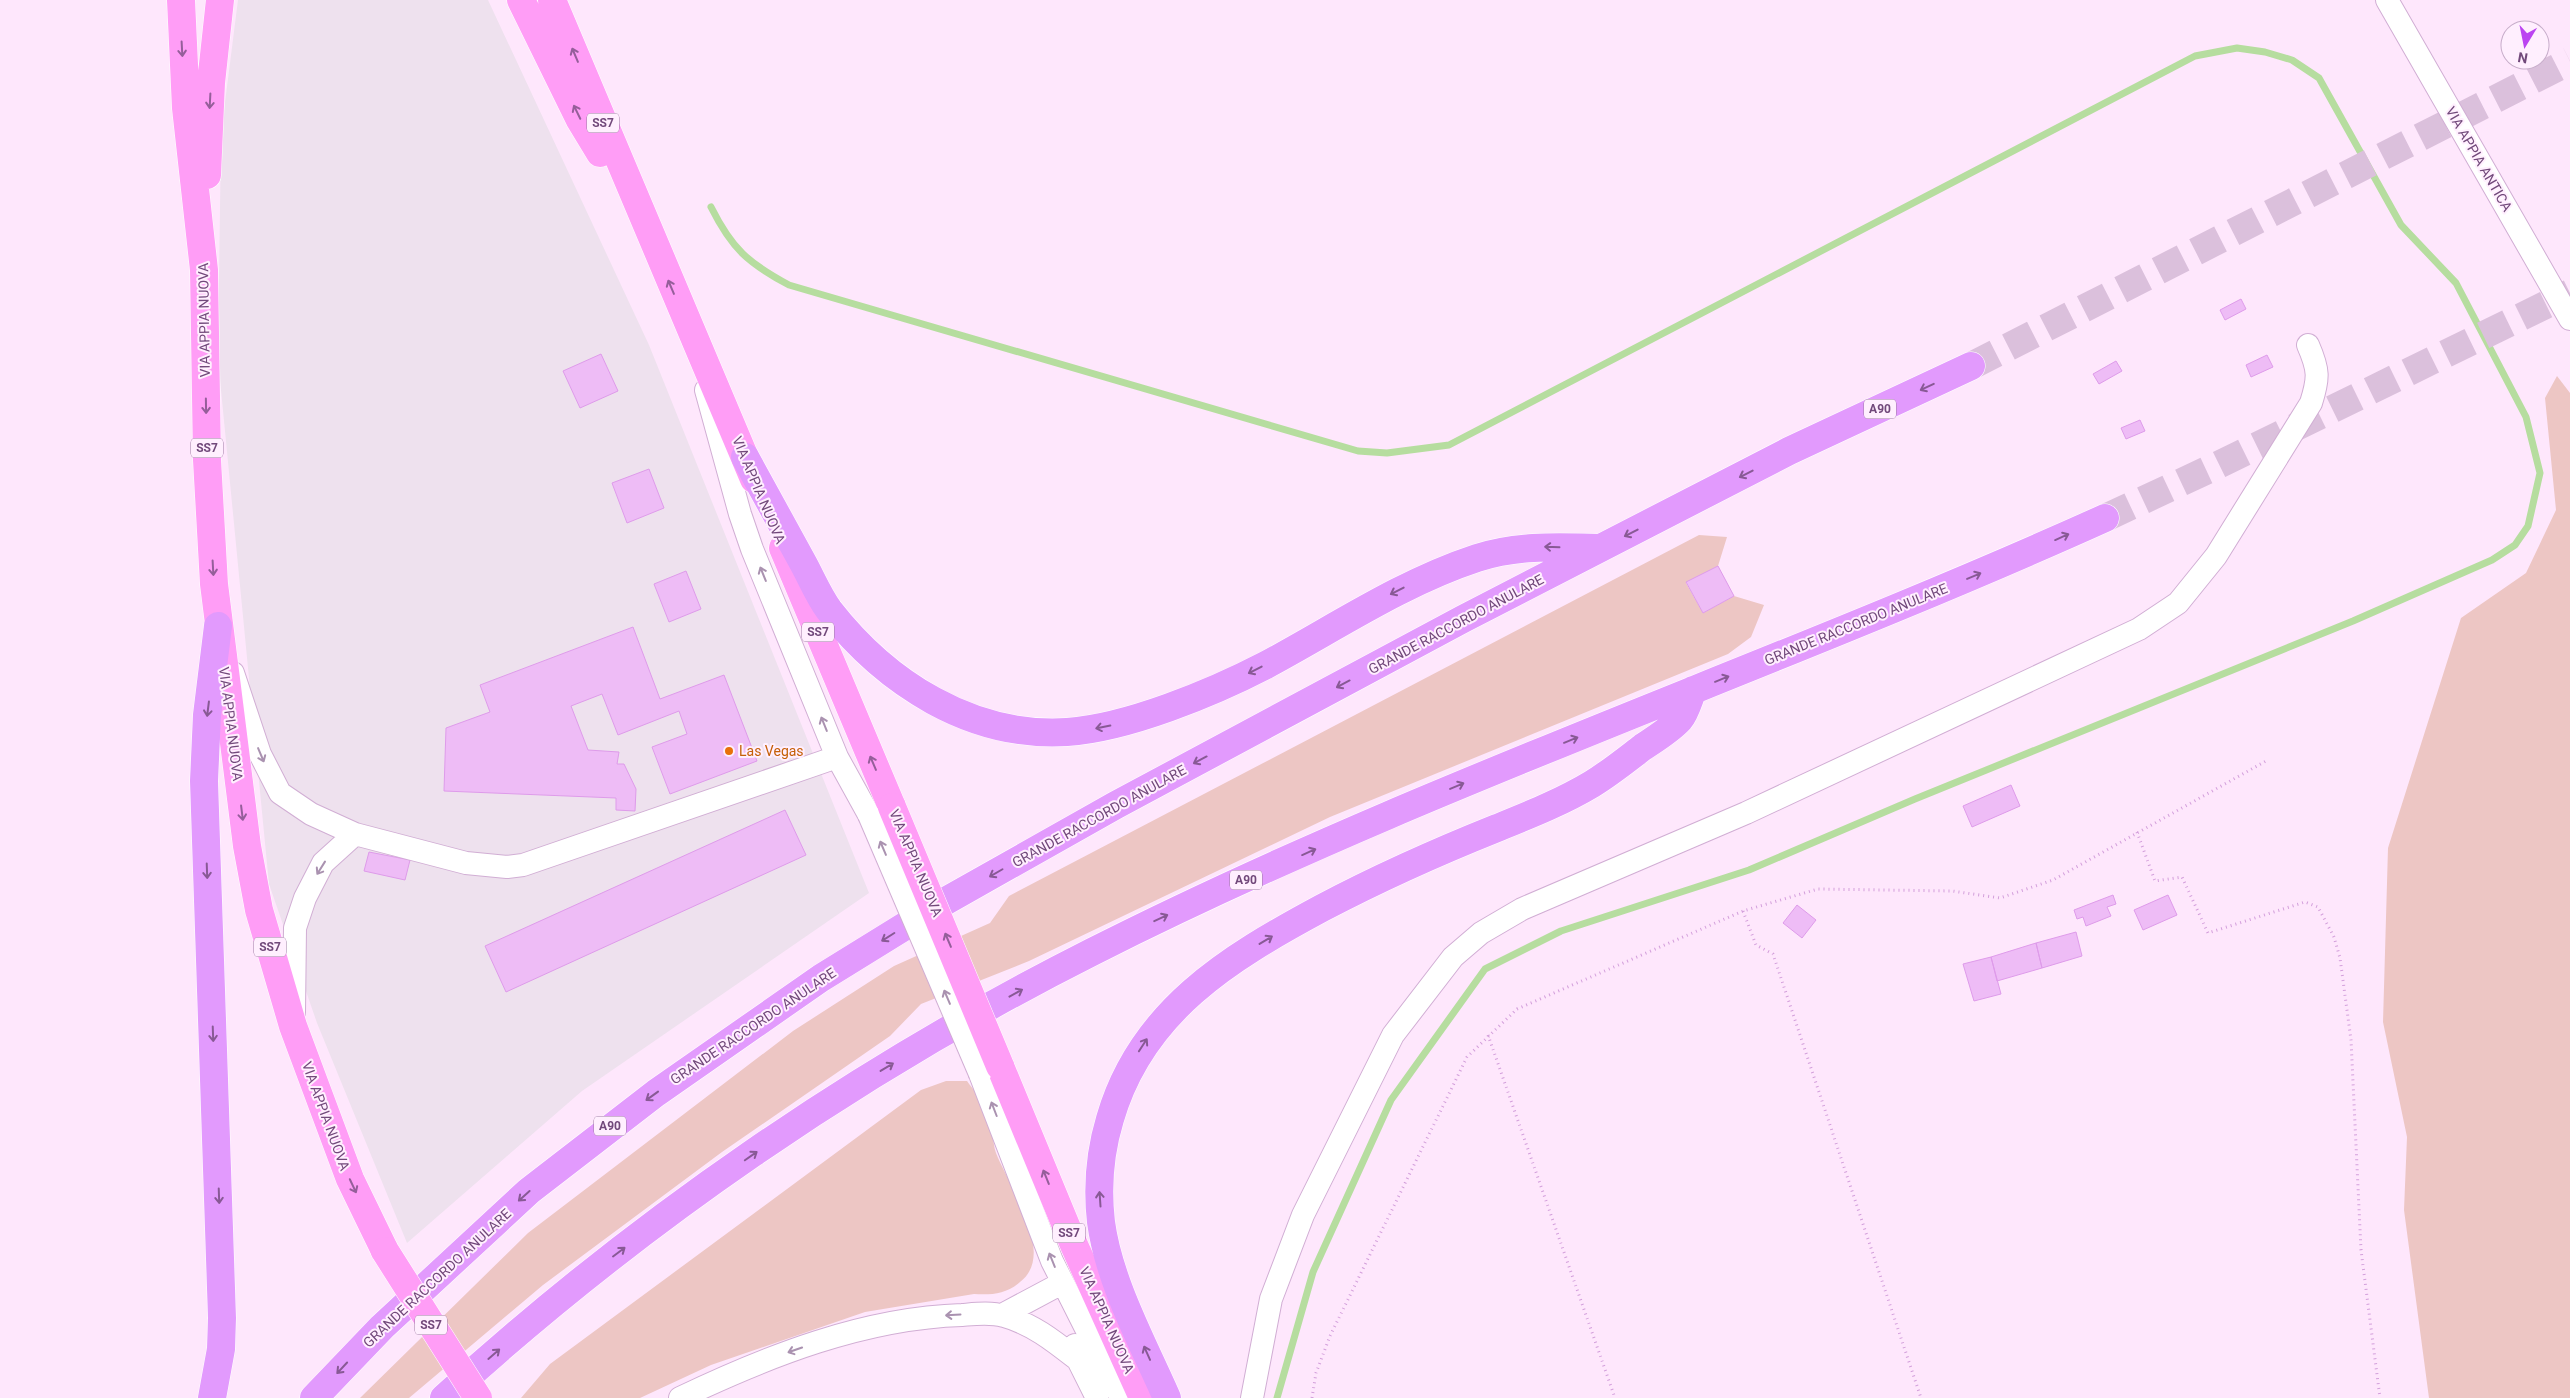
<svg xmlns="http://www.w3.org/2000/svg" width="2570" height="1398" viewBox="0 0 2570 1398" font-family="Roboto,sans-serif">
	<rect width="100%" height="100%" fill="#fee7fc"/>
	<path fill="#eee1ee" d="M238 0H488L649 345 869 893 582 1091 407 1243 317 1023 269 884 218 359 221 134Z"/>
	<path fill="#edc6c4" d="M2557 376 2570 393V1398H2429L2404 1210 2407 1137 2383 1022 2388 848 2461 618 2526 573 2556 510 2545 398Z
		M1699 535 1727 537 1718 566 1686 583 1703 613 1734 596 1764 605 1751 637 1728 654 1330 817 1029 961 921 1004 890 1036 722 1152 543 1285 409 1398H360L528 1233 793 1031 894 966 990 923 1009 896Z
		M946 1081H967C974 1091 987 1104 990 1116 994 1128 992 1142 996 1153 1009 1186 1057 1254 1020 1282 1006 1294 992 1295 974 1294L865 1312 711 1365 640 1398H521L550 1364 921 1090Z"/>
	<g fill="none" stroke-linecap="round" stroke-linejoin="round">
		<path stroke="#b6dd9f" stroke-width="7" d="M711 207C732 249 748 263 789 285L1358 451 1387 453 1449 445 2195 56 2237 48 2265 52 2292 60 2319 78 2401 225 2456 283 2526 417 2540 473 2528 526 2515 545 2492 560 2353 621 1915 799 1749 870 1561 931 1485 969 1391 1100 1313 1272 1277 1398"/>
	</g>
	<path fill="#eebcf6" stroke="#de9bea" d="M2241 299 2246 309 2225 320 2220 310Z
		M601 354 618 391 580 408 563 371Z
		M2267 355 2273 367 2251 377 2246 365Z
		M2116 361 2122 371 2099 384 2093 374Z
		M2140 420 2145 431 2126 439 2121 428Z
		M649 469 664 508 627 523 612 483Z
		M1718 566 1734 596 1703 613 1686 582Z
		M686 571 701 609 669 622 654 584Z
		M633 627 660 699 724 675 757 761 670 794 652 747 687 734 679 711 618 735 602 694 571 706 588 750 619 752 617 764H624L636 789 635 811 616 810V798L444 791 446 728 490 712 480 685Z
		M2011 785 2020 806 1972 827 1963 806Z
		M785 810 806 855 506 992 485 946Z
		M369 852 410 860 405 880 364 871Z
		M2113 895 2116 904 2107 907 2111 916 2086 926 2083 917 2077 919 2074 910Z
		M2168 895 2177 915 2143 930 2134 910Z
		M1797 905 1816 920 1802 938 1783 923Z
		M2076 932 2082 956 2042 968 2036 943Z
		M2036 943 2042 968 1997 981 1991 957Z
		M1991 957 2001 994 1974 1001 1963 964Z"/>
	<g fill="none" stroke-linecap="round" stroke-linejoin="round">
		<path stroke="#dbc0dc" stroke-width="28" stroke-dasharray="28 14" stroke-linecap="butt" d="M1971 366 2570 61
			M2105 518 2214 467 2570 293"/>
		<g stroke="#d1aed4" stroke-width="24">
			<path id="minor" d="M2387 0 2570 319
				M706 390 740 514 752 549 837 757 869 815
				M233 673 260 754 280 793 311 814 355 834 466 863 507 867 523 865 837 757
				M294 1012 295 928 305 898 323 863 355 834
				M980 1074 1052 1261 1121 1398
				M1002 1315 1062 1283
				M1075 1345 1078 1360 1097 1398
				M680 1398C768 1356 864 1318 962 1315 975 1314 991 1312 1004 1316 1033 1324 1055 1342 1078 1360
				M1252 1398 1271 1299 1303 1215 1393 1035 1453 957 1481 933 1522 909 1746 813 2139 629 2178 603 2216 556 2311 403C2319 378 2319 370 2308 345"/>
		</g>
		<g stroke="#fff" stroke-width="29">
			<path id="major" d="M181 0 186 108 204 270 207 460 214 584 247 846 259 910 293 1026 350 1179 385 1251
				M521 0 580 120 600 153
				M552 0 754 479
				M207 175 211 83 220 0
				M783 548 892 807
				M1000 1066 1074 1245 1143 1398"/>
		</g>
		<g stroke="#fff" stroke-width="29">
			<path id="highway" d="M745 457C764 491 783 526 802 561 811 577 818 595 829 610 886 683 971 738 1067 732 1127 728 1212 693 1266 665 1335 628 1401 583 1477 558 1517 545 1557 547 1599 548
				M212 1398 221 1349 222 1318 204 781 207 715 218 626
				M314 1398 382 1327 529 1191 656 1093 821 978 944 902 1116 805 1463 619 1789 451 1971 366
				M444 1398C637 1222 858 1070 1092 952 1420 786 1770 669 2105 518
				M1167 1398C1143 1343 1109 1282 1101 1222 1097 1187 1100 1152 1110 1119 1141 1011 1229 958 1322 908 1379 878 1437 852 1497 828 1529 815 1562 802 1592 784 1610 773 1626 760 1643 747 1655 739 1670 730 1680 719 1686 712 1689 699 1693 690"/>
		</g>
		<path stroke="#d39fdb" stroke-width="3" stroke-dasharray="1 4" stroke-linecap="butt" d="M2137 832 2155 881 2182 877 2208 933 2305 902 2318 907 2334 937 2340 958 2351 1040 2361 1250 2380 1398
			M1743 911 1756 945 1773 954 1921 1398
			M1488 1035 1615 1398
			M1312 1398 1316 1373 1330 1336 1467 1057 1517 1009 1743 911 1818 889 1952 891 2000 898 2053 880 2266 761"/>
		<use href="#minor" stroke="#fff" stroke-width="22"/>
		<use href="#major" stroke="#ff9df6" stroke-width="28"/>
		<use href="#highway" stroke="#e29afd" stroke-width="28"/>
		<g stroke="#d1aed4" stroke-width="24" stroke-linecap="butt">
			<path id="minor-bridge" d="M869 815 980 1074"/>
		</g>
		<g stroke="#fff" stroke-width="29" stroke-linecap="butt">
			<path id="major-bridge" d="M892 807 1000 1066
				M385 1251 478 1398"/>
		</g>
		<use href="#minor-bridge" stroke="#fff" stroke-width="22"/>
		<use href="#major-bridge" stroke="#ff9df6" stroke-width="28"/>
	</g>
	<defs><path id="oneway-shaft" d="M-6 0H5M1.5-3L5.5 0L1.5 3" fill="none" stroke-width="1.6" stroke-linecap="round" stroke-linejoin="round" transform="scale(1.25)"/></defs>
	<g stroke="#955e9a">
		<use href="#oneway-shaft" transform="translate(182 49) rotate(87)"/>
		<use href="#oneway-shaft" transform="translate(575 55) rotate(-113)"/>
		<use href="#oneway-shaft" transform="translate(210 101) rotate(93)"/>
		<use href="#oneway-shaft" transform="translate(577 112) rotate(-116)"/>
		<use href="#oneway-shaft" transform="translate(671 287) rotate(-113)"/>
		<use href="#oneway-shaft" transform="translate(206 406) rotate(89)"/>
		<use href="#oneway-shaft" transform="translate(213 568) rotate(87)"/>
		<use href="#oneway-shaft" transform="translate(873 763) rotate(-113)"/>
		<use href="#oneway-shaft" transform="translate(242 813) rotate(83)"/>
		<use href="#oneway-shaft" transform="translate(948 940) rotate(-113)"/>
		<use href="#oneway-shaft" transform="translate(1046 1177) rotate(-112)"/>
		<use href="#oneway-shaft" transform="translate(353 1186) rotate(65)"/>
	</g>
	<g stroke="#885995">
		<use href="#oneway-shaft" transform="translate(1927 387) rotate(155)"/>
		<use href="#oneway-shaft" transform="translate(1746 474) rotate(153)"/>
		<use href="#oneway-shaft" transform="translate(1631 533) rotate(153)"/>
		<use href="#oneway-shaft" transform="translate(2062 537) rotate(-24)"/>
		<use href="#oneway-shaft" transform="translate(1552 547) rotate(-178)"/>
		<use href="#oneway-shaft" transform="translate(1974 576) rotate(-23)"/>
		<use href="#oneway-shaft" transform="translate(1397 591) rotate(153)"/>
		<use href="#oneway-shaft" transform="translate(1255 670) rotate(153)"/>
		<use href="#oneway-shaft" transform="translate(1722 679) rotate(-22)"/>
		<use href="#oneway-shaft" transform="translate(1343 684) rotate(152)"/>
		<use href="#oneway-shaft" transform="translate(208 709) rotate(97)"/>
		<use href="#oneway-shaft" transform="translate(1103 727) rotate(169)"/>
		<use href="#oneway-shaft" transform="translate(1571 740) rotate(-22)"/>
		<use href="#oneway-shaft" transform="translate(1200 760) rotate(152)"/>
		<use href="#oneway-shaft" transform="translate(1457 786) rotate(-23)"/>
		<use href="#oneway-shaft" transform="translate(1309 852) rotate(-24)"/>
		<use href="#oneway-shaft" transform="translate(207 871) rotate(88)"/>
		<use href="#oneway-shaft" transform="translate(996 873) rotate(150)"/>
		<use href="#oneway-shaft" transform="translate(1161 918) rotate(-25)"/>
		<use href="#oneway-shaft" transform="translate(888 937) rotate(148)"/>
		<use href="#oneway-shaft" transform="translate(1266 940) rotate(-31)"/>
		<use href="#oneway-shaft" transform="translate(1016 993) rotate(-29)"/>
		<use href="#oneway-shaft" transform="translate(213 1034) rotate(88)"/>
		<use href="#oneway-shaft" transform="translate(1143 1045) rotate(-57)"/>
		<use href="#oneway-shaft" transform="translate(887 1067) rotate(-31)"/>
		<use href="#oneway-shaft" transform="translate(652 1096) rotate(144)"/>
		<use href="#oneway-shaft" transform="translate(751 1156) rotate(-35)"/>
		<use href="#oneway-shaft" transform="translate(219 1196) rotate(88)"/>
		<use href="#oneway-shaft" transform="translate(524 1196) rotate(138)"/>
		<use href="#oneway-shaft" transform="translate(1100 1199) rotate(-94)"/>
		<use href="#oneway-shaft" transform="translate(619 1252) rotate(-37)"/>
		<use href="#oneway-shaft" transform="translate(1147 1353) rotate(-114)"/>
		<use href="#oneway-shaft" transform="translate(494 1354) rotate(-41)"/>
		<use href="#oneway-shaft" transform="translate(342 1368) rotate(133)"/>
	</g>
	<g stroke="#aa92b0">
		<use href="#oneway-shaft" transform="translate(763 574) rotate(-112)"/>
		<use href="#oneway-shaft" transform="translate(824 724) rotate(-112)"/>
		<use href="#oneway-shaft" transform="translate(261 755) rotate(67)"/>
		<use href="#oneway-shaft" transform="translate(883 848) rotate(-113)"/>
		<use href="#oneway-shaft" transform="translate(321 868) rotate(122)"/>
		<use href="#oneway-shaft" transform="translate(947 997) rotate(-113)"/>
		<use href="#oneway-shaft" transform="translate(994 1109) rotate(-111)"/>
		<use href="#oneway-shaft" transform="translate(1052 1260) rotate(-112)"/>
		<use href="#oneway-shaft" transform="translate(953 1315) rotate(177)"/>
		<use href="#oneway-shaft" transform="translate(795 1350) rotate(161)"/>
	</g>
	<circle fill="#e8710a" stroke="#ffeffe" stroke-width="2" cx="729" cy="751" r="5"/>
	<g text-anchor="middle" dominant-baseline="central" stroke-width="4" stroke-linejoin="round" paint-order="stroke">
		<g fill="#ffeffe" stroke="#9c7ba2" stroke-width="1">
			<rect x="587" y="113.5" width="32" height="19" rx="4"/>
			<rect x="1864" y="399.5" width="32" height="19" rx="4"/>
			<rect x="191" y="438.5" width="32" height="19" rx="4"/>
			<rect x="802" y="622.5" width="32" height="19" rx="4"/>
			<rect x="1230" y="870.5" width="32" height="19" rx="4"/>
			<rect x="254" y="937.5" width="32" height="19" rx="4"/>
			<rect x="594" y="1116.5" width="32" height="19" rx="4"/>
			<rect x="1053" y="1223.5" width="32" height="19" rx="4"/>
			<rect x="415" y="1315.5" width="32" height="19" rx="4"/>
		</g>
		<g font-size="12" font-weight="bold" fill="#72497b">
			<text x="603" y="123">SS7</text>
			<text x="1880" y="409">A90</text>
			<text x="207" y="448">SS7</text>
			<text x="818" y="632">SS7</text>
			<text x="1246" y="880">A90</text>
			<text x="270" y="947">SS7</text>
			<text x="610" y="1126">A90</text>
			<text x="1069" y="1233">SS7</text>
			<text x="431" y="1325">SS7</text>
		</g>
		<g font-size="14" fill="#72497b" stroke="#ffeffe">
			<text transform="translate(2479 159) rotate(60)">VIA APPIA ANTICA</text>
			<text transform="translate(204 320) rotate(-91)">VIA APPIA NUOVA</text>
			<text transform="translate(759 490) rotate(67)">VIA APPIA NUOVA</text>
			<text transform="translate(1456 624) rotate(-28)">GRANDE RACCORDO ANULARE</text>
			<text transform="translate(1856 624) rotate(-22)">GRANDE RACCORDO ANULARE</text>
			<text transform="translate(231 724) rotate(83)">VIA APPIA NUOVA</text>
			<text transform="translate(1099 816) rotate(-29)">GRANDE RACCORDO ANULARE</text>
			<text transform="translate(916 863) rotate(67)">VIA APPIA NUOVA</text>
			<text transform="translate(753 1026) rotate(-34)">GRANDE RACCORDO ANULARE</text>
			<text transform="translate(326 1116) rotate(70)">VIA APPIA NUOVA</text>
			<text transform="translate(437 1278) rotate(-43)">GRANDE RACCORDO ANULARE</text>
			<text transform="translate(1107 1320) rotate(66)">VIA APPIA NUOVA</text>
		</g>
		<g font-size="14" fill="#c56008" stroke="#ffeffe" text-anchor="start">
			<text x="739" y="751">Las Vegas</text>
		</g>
	</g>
	<g transform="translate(2525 45) rotate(190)"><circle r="24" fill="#ffeffe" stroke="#c7adca"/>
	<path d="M0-4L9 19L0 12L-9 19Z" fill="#bb43f1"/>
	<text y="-8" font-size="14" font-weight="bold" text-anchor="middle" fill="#72497b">N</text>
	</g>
</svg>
